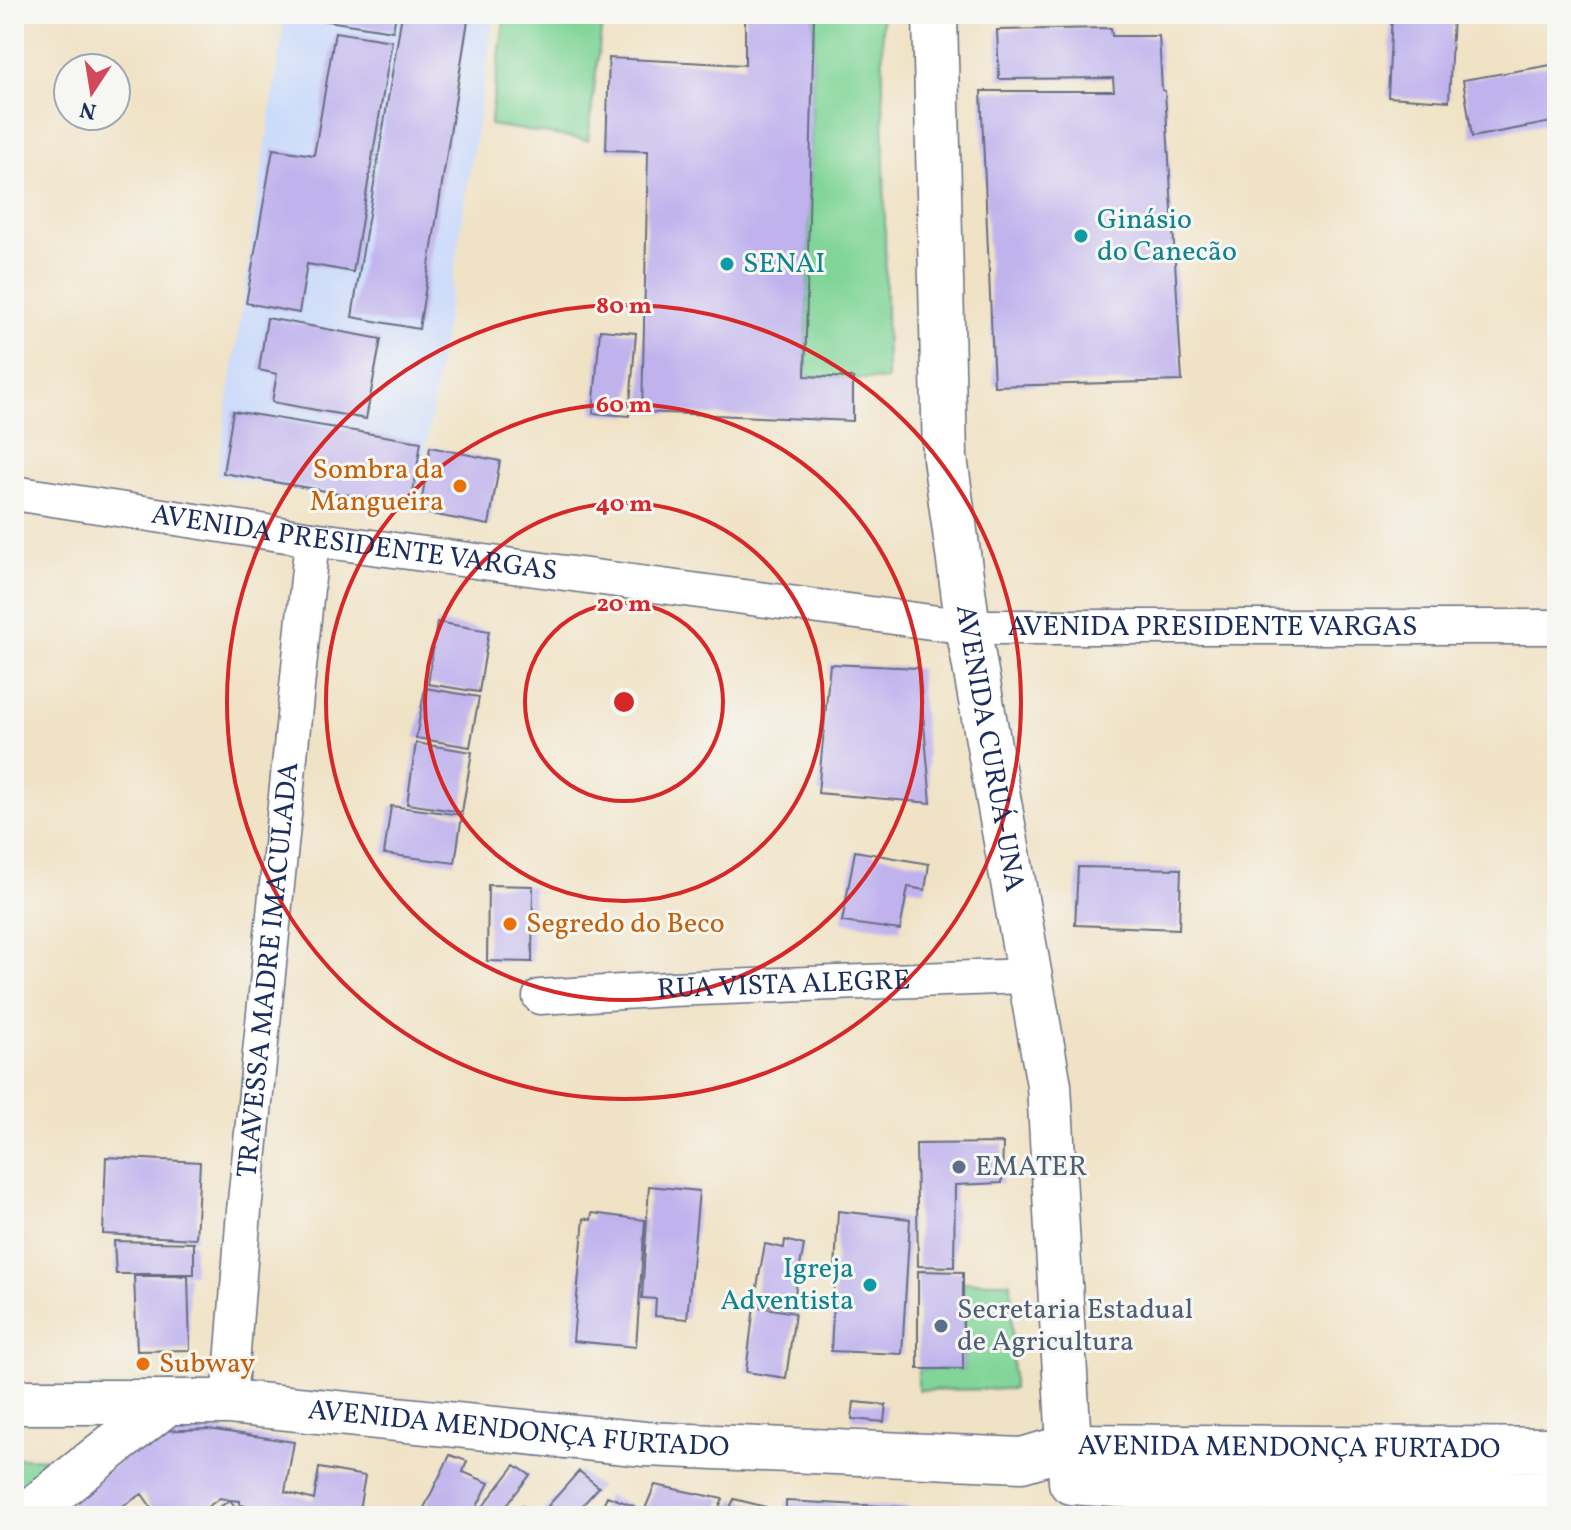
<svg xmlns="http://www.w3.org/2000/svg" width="1571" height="1530" viewBox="0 0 1571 1530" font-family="Vollkorn,serif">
	<rect width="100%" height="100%" fill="#f6f6f2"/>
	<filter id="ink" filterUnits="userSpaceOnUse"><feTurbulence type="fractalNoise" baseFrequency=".0125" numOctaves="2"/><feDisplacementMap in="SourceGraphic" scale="16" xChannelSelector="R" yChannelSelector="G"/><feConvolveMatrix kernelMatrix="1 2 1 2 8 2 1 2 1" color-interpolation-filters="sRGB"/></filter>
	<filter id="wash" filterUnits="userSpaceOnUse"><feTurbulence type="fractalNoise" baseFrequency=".006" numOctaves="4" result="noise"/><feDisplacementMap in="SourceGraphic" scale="32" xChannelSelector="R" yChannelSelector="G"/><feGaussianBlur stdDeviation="1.8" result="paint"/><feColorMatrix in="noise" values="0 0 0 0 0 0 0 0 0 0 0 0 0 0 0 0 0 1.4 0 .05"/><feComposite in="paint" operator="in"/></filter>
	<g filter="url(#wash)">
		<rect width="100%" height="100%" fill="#f0e2c5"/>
		<path fill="#ccdbfa" d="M285 14H495L416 511 217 476Z"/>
		<path fill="#82d598" stroke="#4e827b" stroke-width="2" d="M505 14H603L588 140 490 125Z
			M814 14H882L887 380 805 376Z
			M963 1282H1011L1013 1389 918 1390V1369H963Z
			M14 1458 62 1459 14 1510Z"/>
		<g id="blocks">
			<path fill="#c0b3ed" d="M315 14H396L393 31 314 19Z
				M402 14H469L419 329 352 317Z
				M745 14H814L805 376 853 378V421L642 412 648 151 606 150 609 58 745 65Z
				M1392 14H1453L1449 101 1388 97Z
				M1111 28 1112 36H1159L1162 90 1165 91 1182 381 994 386 981 91H1114L1113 78 999 79 997 30Z
				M335 32 392 41 353 272 307 264 299 313 246 303 273 149 314 155Z
				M1557 64V121L1472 137 1463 80Z
				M267 318 381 339 366 419 272 402 277 374 259 370Z
				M600 330 636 333 629 416 593 413Z
				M233 411 421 442 411 506 223 473Z
				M430 447 500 461 489 525 420 512Z
				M437 622 489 631 479 692 428 684Z
				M830 664 919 668 931 803 818 793Z
				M425 688 479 697 470 747 416 738Z
				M416 743 472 752 462 812 407 804Z
				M391 806 462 815 455 863 384 854Z
				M855 851 929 864 925 890 908 887 900 930 842 922Z
				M1078 867 1181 869 1179 929 1075 925Z
				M488 885 533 886 532 962 487 961Z
				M1003 1143 1002 1183 955 1185 954 1267 918 1266 916 1144Z
				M106 1157 200 1162 196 1239 103 1234Z
				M649 1186 699 1191 687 1319 655 1316 656 1299 642 1298Z
				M838 1211 910 1219 902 1354 831 1351Z
				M592 1213 645 1220 636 1347 573 1341 584 1218 591 1220Z
				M785 1240 804 1245 792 1309 754 1303 765 1244 784 1248Z
				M114 1241 194 1243V1274H116Z
				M918 1271 963 1272V1369H918Z
				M134 1276H188L190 1350 137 1351Z
				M754 1306 795 1313 786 1378 746 1372Z
				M854 1402 886 1405 884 1422 852 1419Z
				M208 1429 294 1442 285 1492 314 1500 319 1468 365 1476 358 1516H263L264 1509 240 1505V1501L230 1500 242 1516H207L230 1500 220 1498 195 1516H143L153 1510 142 1494 116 1510 120 1516H52L158 1431Z
				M450 1455 467 1461 463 1472 489 1483 472 1516 421 1514Z
				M515 1465 530 1475 498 1516H491L481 1509Z
				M579 1471 599 1487 573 1516H539Z
				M655 1485 723 1499 715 1516H642Z
				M607 1496 634 1506 630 1516H598Z
				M734 1499 766 1507 762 1516H726Z
				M786 1501 1031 1514V1516H786Z
				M522 1506 534 1516H513Z"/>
		</g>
	</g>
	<g filter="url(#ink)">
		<use href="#blocks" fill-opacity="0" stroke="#666e82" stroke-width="2"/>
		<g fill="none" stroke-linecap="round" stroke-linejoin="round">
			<g stroke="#666e82" stroke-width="37">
				<g id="street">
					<path id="s1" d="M14 493 312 539 968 627H1557"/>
					<path id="s2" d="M540 997 671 989 1028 976"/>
					<path id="s3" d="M229 1402 244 1211 312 539"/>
				</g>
			</g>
			<g stroke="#666e82" stroke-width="47">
				<g id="secondary">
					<path id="s4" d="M14 1402H229L645 1444 1022 1460 1069 1446"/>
					<path d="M24 1516 168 1402"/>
				</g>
			</g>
			<g stroke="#666e82" stroke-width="47">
				<g id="primary">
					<path id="s5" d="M935 14 945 458 968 627 1049 1085 1071 1482 1148 1487 1557 1494"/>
					<path id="s6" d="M1069 1446 1557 1450"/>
				</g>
			</g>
			<use href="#street" stroke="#fff" stroke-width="34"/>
			<use href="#secondary" stroke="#fff" stroke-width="44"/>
			<use href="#primary" stroke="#fff" stroke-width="44"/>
		</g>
	</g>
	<g fill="none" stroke="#d62828" stroke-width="4">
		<circle cx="624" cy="702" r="99"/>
		<circle cx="624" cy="702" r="199"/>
		<circle cx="624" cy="702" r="298"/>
		<circle cx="624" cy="702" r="397"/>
	</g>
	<g fill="#0f9aa8" stroke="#f6f6f2" stroke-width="3">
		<circle cx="1081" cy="236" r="8"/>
		<circle cx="727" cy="264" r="8"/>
		<circle cx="870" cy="1285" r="8"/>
	</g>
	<g fill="#e8710a" stroke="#f6f6f2" stroke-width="3">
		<circle cx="460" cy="486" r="8"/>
		<circle cx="510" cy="924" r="8"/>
		<circle cx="143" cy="1364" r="8"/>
	</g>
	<g fill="#5c6f8a" stroke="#f6f6f2" stroke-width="3">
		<circle cx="959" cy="1167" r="8"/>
		<circle cx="941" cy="1326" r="8"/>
	</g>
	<g text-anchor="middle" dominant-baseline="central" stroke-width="6" stroke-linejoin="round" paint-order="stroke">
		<g font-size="28" fill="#0d838f" stroke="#f6f6f2" text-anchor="start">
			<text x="1097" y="220">Ginásio<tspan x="1097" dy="32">do Canecão</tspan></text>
			<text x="743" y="264">SENAI</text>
			<text x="854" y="1269" text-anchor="end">Igreja<tspan x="854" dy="32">Adventista</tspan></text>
		</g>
		<g font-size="28" fill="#c56008" stroke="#f6f6f2" text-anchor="start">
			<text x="444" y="470" text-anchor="end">Sombra da<tspan x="444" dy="32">Mangueira</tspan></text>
			<text x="526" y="924">Segredo do Beco</text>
			<text x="159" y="1364">Subway</text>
		</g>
		<g font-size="28" fill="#1b2f5e" stroke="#f6f6f2">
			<text stroke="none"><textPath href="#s1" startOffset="344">AVENIDA PRESIDENTE VARGAS</textPath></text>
			<text stroke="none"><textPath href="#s1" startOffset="1208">AVENIDA PRESIDENTE VARGAS</textPath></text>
			<text stroke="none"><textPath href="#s5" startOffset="738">AVENIDA CURUÁ-UNA</textPath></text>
			<text stroke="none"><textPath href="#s3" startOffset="434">TRAVESSA MADRE IMACULADA</textPath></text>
			<text stroke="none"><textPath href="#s2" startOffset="244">RUA VISTA ALEGRE</textPath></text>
			<text stroke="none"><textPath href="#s4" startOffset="506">AVENIDA MENDONÇA FURTADO</textPath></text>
			<text stroke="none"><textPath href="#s6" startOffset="220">AVENIDA MENDONÇA FURTADO</textPath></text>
		</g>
		<g font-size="28" fill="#4e5e75" stroke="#f6f6f2" text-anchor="start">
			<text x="975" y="1167">EMATER</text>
			<text x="957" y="1310">Secretaria Estadual<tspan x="957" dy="32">de Agricultura</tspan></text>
		</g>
	</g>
	<circle cx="624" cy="702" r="12" fill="#d62828" stroke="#f6f6f2" stroke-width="4"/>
	<g font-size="24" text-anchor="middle" font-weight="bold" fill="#d62828" stroke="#f6f6f2" stroke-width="6" stroke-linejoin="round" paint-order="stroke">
		<text x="624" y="313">80 m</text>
		<text x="624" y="412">60 m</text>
		<text x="624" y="511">40 m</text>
		<text x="624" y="611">20 m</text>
	</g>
	<rect width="1571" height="1530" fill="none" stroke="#f6f6f2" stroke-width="48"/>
	<g transform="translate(92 92) rotate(192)"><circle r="38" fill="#f6f6f2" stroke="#9ea6b7" stroke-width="2"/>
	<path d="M0-6L14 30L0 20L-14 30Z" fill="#d1495b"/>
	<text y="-12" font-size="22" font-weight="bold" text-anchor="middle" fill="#1b2f5e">N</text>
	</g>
</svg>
